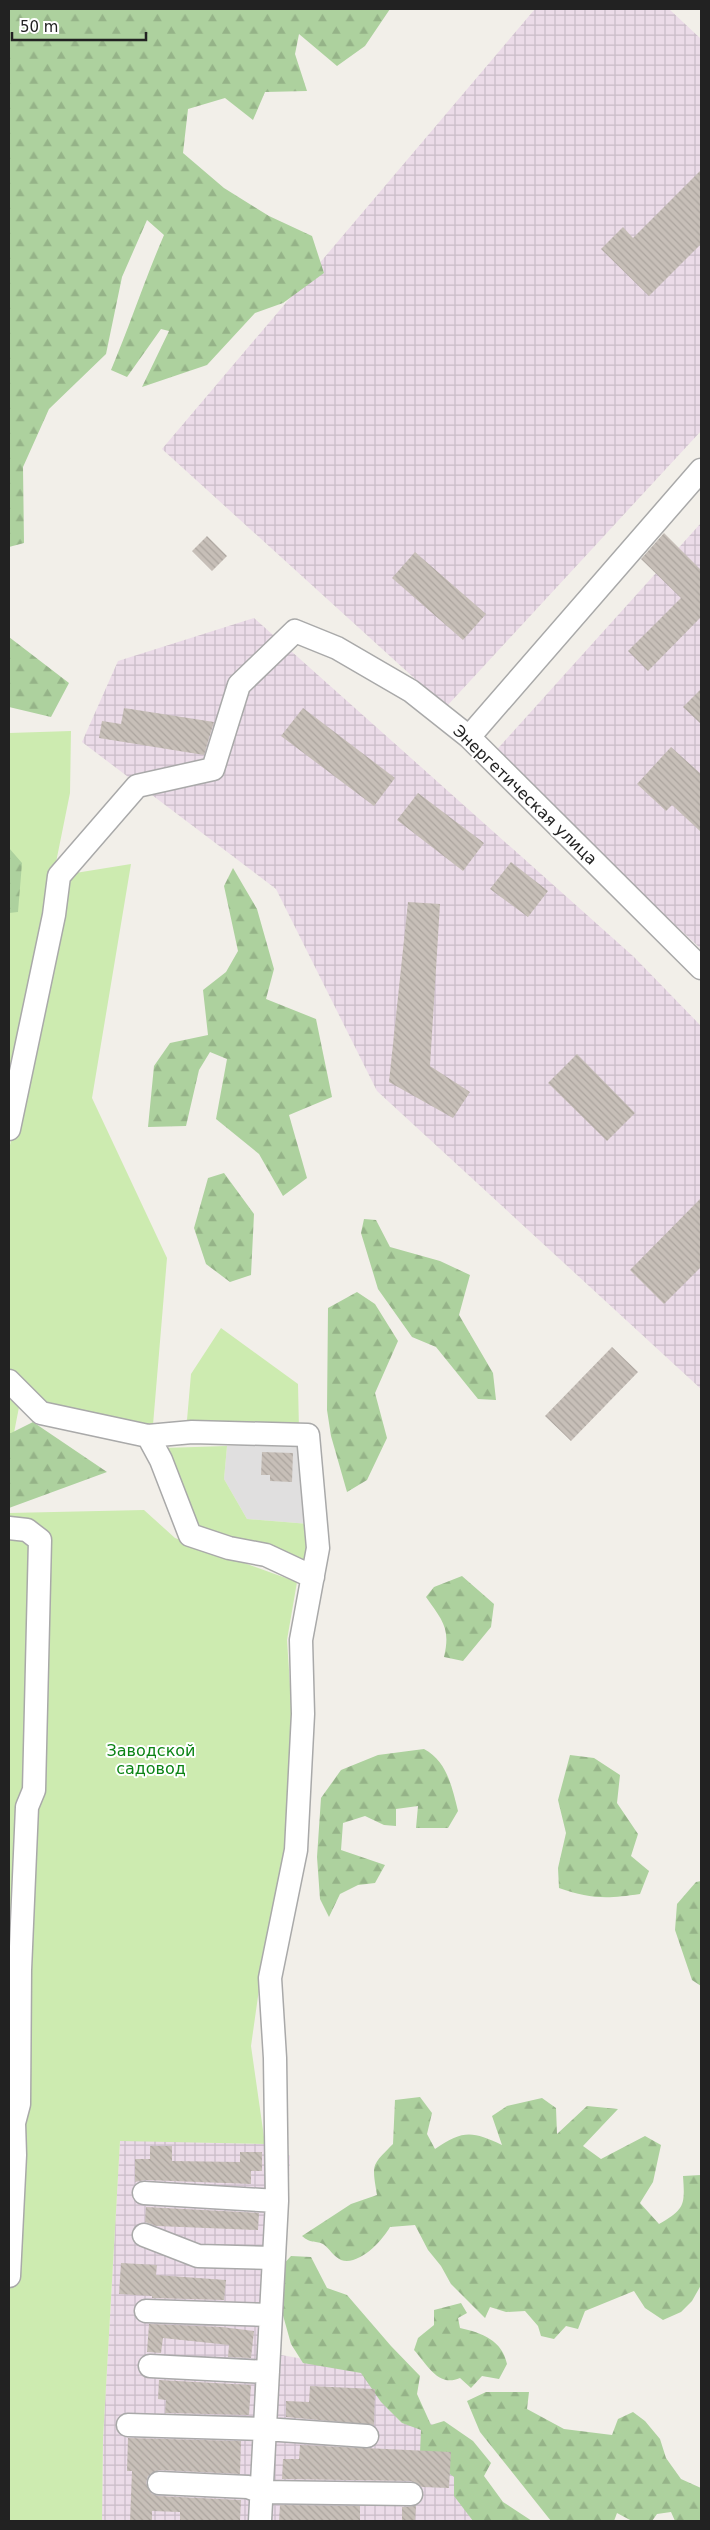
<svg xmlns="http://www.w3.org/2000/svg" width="710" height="2530" viewBox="0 0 710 2530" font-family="'DejaVu Sans',sans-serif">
	<defs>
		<pattern id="industrial-grid" width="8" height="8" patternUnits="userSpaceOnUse" patternTransform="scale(1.25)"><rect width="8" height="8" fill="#ebdbe8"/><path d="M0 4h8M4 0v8" fill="none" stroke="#c9bcc7"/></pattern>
		<pattern id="forest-firs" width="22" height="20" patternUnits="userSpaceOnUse" patternTransform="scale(1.25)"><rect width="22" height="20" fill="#add19e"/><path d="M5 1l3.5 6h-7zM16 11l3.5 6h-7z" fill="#95b388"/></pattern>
		<pattern id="building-back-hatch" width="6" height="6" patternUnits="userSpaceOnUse" patternTransform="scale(1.25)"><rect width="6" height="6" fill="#c7bfb8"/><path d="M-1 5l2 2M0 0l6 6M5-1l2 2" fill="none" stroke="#aba49e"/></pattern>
	</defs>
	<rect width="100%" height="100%" fill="#f2efe9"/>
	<path fill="#e0dfdf" d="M304 1443 309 1524 247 1519 224 1479 227 1446Z"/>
	<path fill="url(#industrial-grid)" d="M535 9H669L701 39V431L446 707 162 449Z
		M701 523V949L492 755Z
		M254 618 634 957 701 1026V1389L377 1091 276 889 82 742 118 661Z
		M120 2140 265 2144 290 2156 281 2355 371 2371 457 2446 488 2521H102L103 2439Z"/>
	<path fill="#cdebb0" d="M71 731 70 793 9 1095V733Z
		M131 864 92 1098 167 1258 153 1425 52 1412 9 1370V1150L52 946 63 875Z
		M221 1328 298 1384 299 1430 227 1429 187 1420 191 1374Z
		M9 1390 20 1402 13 1438 9 1437Z
		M227 1446 224 1479 247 1519 309 1524 304 1566 197 1529 163 1448Z
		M144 1510 175 1538 297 1582 287 1640 295 1761 285 1881 265 1947 251 2046 265 2144 120 2141 103 2439 102 2521H9V1513Z"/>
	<path fill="url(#forest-firs)" d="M9 9H390L365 46 337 66 299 34 295 54 307 91 265 92 253 120 225 98 188 109 183 153 224 188 269 216 312 236 324 273 283 303 255 313 207 365 142 387 169 331 161 329 127 377 111 370C130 325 145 279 164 235L147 220 122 277 106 354 49 409 23 467 24 543 9 547Z
		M9 637 69 683 51 717 9 707Z
		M9 848 22 863 18 912 9 913Z
		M233 868 257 909 274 969 266 999 316 1019 332 1097 289 1115 307 1178 283 1196 259 1154 216 1119 227 1059 210 1052 199 1070 186 1126 148 1127 154 1066 170 1043 208 1035 203 990 226 972 238 951 224 886Z
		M224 1173 254 1214 251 1275 230 1282 206 1264 194 1228 208 1178Z
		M364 1219 376 1220 390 1247 440 1261 470 1275 459 1315 493 1373 496 1400 478 1399 436 1347 412 1337 378 1289 361 1233Z
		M357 1292 375 1304 398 1341 375 1393 387 1438 367 1480 347 1492 331 1436 327 1410 328 1308Z
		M33 1422 107 1472 9 1508V1434Z
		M462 1576 494 1604 491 1627 463 1661 444 1657C451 1628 442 1620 426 1597L434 1587Z
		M424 1749C447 1761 452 1787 458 1811L448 1828H416L418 1806 396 1809V1826L384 1825 365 1816 343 1823 341 1850 385 1865 375 1883 358 1885 340 1894 329 1917 320 1899 317 1857 321 1798 341 1770 378 1755Z
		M570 1755 594 1758 620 1775 617 1803 638 1834 631 1856 649 1871 640 1894C607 1899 590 1899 559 1888L558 1868 566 1833 558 1800Z
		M701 1881V1986L692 1980 675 1930 677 1904 696 1882Z
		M420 2097 432 2113 427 2134 435 2149C463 2130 472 2131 502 2145L492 2116 507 2106 542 2098 556 2108 557 2134 587 2106 618 2109 583 2146 601 2159 645 2136 661 2145 653 2182 640 2203 659 2224C685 2209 685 2205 683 2176L701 2175V2285L692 2301 681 2312 663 2320 645 2308 634 2291 585 2311 578 2329 566 2326 554 2339 541 2336 538 2326 525 2311 506 2312 490 2307 485 2318 451 2284 441 2266 428 2250 415 2225 390 2227C382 2241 359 2266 341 2260 334 2257 329 2248 323 2244 314 2240 311 2244 302 2236L351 2204 377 2195C372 2164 371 2166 393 2144L395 2100Z
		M291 2256 311 2257 327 2288 347 2295 391 2346 420 2376 417 2394 431 2425 444 2421 473 2441 491 2463 484 2476 503 2502 532 2521H473L454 2496V2477L420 2453 421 2430 402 2423 381 2402 361 2373 303 2363 291 2344 279 2301 280 2268Z
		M461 2303 467 2313 458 2318 460 2328C482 2333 502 2340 507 2364L499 2379 482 2376 471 2388 460 2378C438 2388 427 2364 414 2350L418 2338 434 2325V2310Z
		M486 2392H529L527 2409 564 2429 612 2435 618 2419 633 2412 645 2421 660 2439 666 2458 681 2479 701 2488V2521H675L671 2512 657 2514 652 2521H632L617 2513 614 2521H551L480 2432 467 2401Z"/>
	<path fill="url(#building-back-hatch)" d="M701 170V244L649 296 601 249 623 227 633 238Z
		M664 533 701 570V617L648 671 628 651 681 598 641 559Z
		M207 536 227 556 212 571 192 551Z
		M415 552 486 614 463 640 392 578Z
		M701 689V724L683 707Z
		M124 708 214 722 204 755 99 738 102 721 121 724Z
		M303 708 395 778 374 806 281 736Z
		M671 747 701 774V832L672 805 666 811 637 784Z
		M418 793 484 843 463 871 397 820Z
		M511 862 548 891 528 917 490 889Z
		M408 902 440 904 430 1066 470 1092 453 1118 389 1082Z
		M577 1054 635 1113 607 1141 548 1083Z
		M701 1198V1267L664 1304 630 1270Z
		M612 1347 638 1372 571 1441 545 1416Z
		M262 1452 293 1453 292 1482 270 1481V1475H261Z
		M150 2146H172V2161L240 2162V2152H262V2171H251V2184L145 2180 135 2182V2159H150Z
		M146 2207 259 2213 258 2230 157 2226 145 2222Z
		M121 2263 157 2265 156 2275 226 2280 224 2300 152 2298V2296L119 2294Z
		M149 2324 222 2327 254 2331 251 2358 228 2357 229 2345 163 2338 161 2353 147 2352Z
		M159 2380 251 2385 249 2415 165 2413 166 2400 158 2399Z
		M310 2386 375 2389 374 2425 286 2417V2401L309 2402Z
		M128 2438 241 2441 240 2474 159 2470 148 2476 146 2483 152 2494 158 2496 241 2500 240 2521H180V2512L152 2511V2521H130L132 2471H127Z
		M300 2445 451 2452 449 2488 422 2487 411 2481 282 2479 283 2459H299Z
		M280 2505 360 2506V2521H279Z
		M416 2506 415 2521H402V2507Z"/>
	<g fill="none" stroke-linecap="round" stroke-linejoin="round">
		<g stroke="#a9a9a9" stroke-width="25">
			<path id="minor" d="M469 737 701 470
				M9 1129 54 915 59 876 137 786 213 769 239 685 295 631 337 648 411 691 469 737 701 968
				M9 1381 41 1413 148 1436 161 1460 190 1535 229 1548 266 1555 313 1577
				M148 1436 192 1432 308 1435 318 1548 301 1640 303 1714 296 1850 270 1978 275 2058 277 2201 260 2521
				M9 1528 27 1530 40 1540 34 1790 27 1807 20 1970 19 2104 14 2123 15 2155 9 2276
				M144 2193 277 2201
				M144 2235 198 2256 274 2258
				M146 2311 271 2315
				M150 2366 268 2372
				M128 2425 265 2429 367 2436
				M159 2483 248 2487 261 2492 411 2494"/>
		</g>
		<use href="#minor" stroke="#fff" stroke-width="22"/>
	</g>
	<g text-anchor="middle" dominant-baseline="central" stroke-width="4" stroke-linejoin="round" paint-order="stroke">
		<g font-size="16" fill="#222" stroke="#fff">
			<text transform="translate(525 795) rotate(44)">Энергетическая улица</text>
		</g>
		<g font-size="16" fill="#0c8416" stroke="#fff">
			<text x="151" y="1750">Заводской<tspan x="151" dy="18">садовод</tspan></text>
		</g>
	</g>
	<rect width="710" height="2530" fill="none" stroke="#222222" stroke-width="20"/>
	<path d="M12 32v8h134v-8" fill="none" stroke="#222222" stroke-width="2.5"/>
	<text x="20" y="32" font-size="15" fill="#222222" stroke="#ffffff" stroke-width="4" paint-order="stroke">50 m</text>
</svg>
